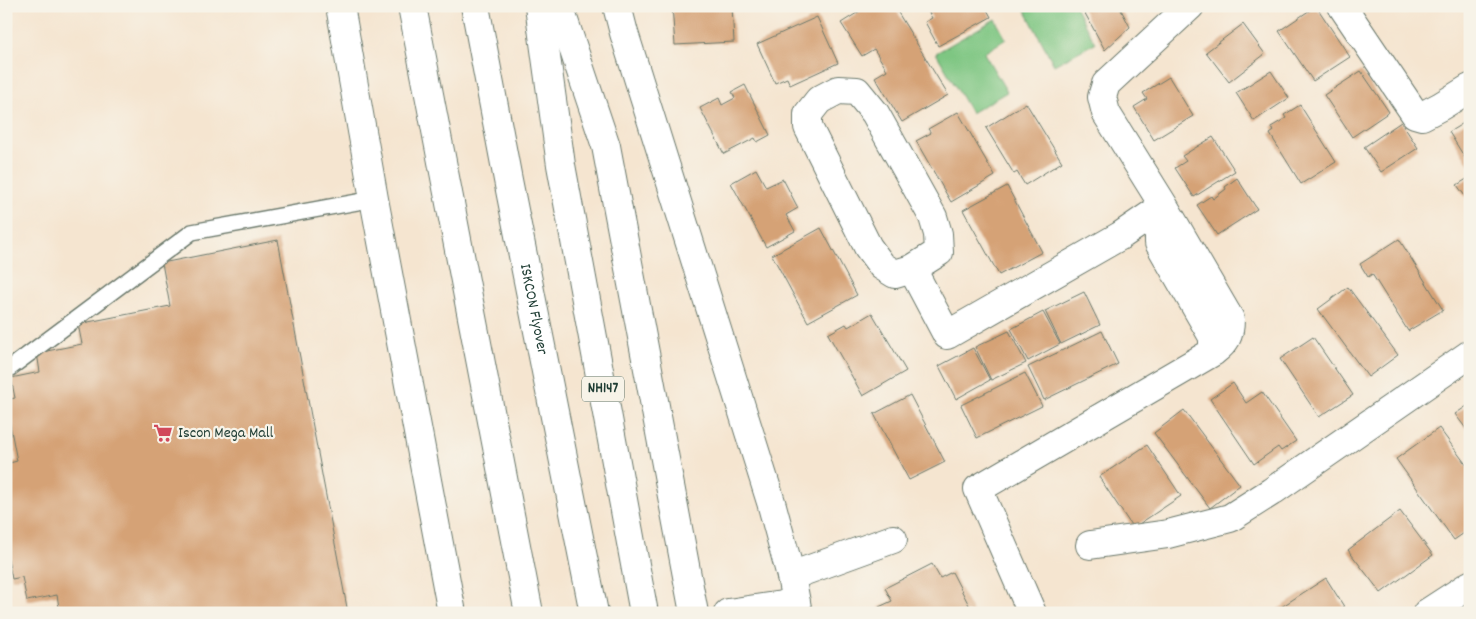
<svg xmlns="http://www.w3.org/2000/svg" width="1476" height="619" viewBox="0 0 1476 619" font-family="Dekko,sans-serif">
	<rect width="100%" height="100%" fill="#f7f3e8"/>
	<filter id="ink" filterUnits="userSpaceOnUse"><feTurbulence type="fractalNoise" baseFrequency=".02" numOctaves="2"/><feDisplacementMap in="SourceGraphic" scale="10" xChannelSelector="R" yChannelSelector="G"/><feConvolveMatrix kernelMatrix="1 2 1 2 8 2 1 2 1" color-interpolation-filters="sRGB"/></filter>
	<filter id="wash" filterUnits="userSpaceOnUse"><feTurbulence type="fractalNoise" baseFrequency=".0096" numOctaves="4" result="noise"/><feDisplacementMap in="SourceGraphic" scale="20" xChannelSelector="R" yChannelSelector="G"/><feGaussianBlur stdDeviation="1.12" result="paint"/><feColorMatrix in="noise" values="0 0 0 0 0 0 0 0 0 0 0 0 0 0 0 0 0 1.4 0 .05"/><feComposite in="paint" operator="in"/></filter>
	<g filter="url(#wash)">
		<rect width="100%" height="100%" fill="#f5e5d0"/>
		<path fill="#7ec682" stroke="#4e825b" d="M1023 6H1075L1095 43 1054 65Z
			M995 19 1006 39 984 53 1007 92 971 113 936 53Z"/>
		<g id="blocks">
			<path fill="#d5a276" d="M672 6H732L734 42 675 45Z
				M868 6H894L948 95 902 122 875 77 887 70 874 49 862 56 841 23Z
				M925 6H985L991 17 938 46 925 22 932 18Z
				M1081 6H1119L1130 27 1105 50Z
				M1316 6 1350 57 1313 81 1279 31Z
				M1464 6H1470V15Z
				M817 17 838 63 790 85 787 78 775 83 757 44Z
				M1243 24 1265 54 1229 82 1206 52Z
				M1271 71 1289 98 1254 121 1236 93Z
				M1361 71 1389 112 1352 137 1324 95Z
				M1169 77 1193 116 1154 140 1134 107 1147 99 1143 93Z
				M745 85 770 135 757 142 755 138 724 154 700 108 719 98 722 105 735 98 732 92Z
				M1026 103 1062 162 1025 185 1017 172 1014 174 986 128Z
				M1300 105 1336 162 1301 184 1270 134 1274 131 1271 127 1286 118 1284 115Z
				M958 112 995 176 951 202 916 141 931 133 928 129Z
				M1470 119V166L1449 132Z
				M1401 122 1418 148 1381 172 1364 147Z
				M1213 137 1235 171 1194 197 1175 168 1186 161 1182 156Z
				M756 169 766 187 783 179 798 208 786 215 795 231 766 247 731 183Z
				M1470 177V203L1457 185Z
				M1237 178 1257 209 1217 235 1197 205 1211 196 1213 199 1226 189 1225 187Z
				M1007 186 1042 252 999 275 963 210Z
				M821 228 857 295 808 322 772 255Z
				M1399 239 1443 310 1408 331 1372 274 1368 277 1360 264Z
				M278 240 348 613H60L57 595 27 601 22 577 12 579 6 550V464L17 461 6 404V400L15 398 11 378 40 372 37 353 82 344 78 324 170 306 162 263Z
				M1348 287 1398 355 1368 377 1318 309Z
				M1084 292 1100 325 1061 344 1045 311Z
				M1043 312 1060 344 1028 361 1011 329Z
				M872 313 906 371 863 396 828 334 846 324 848 327Z
				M1009 331 1026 363 991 380 975 347Z
				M1102 331 1118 364 1044 400 1028 367Z
				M1313 337 1353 395 1319 417 1280 359Z
				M973 348 990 380 956 399 939 366Z
				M1025 373 1042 406 977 438 961 405Z
				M1233 383 1246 403 1262 392 1296 441 1281 451 1278 447 1254 464 1210 399Z
				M910 395 945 462 909 480 874 414Z
				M1470 404V434L1455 414Z
				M1184 410 1240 485 1210 508 1154 433Z
				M1439 428 1470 470V529L1454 540 1396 459Z
				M1147 445 1181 496 1133 528 1099 477Z
				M1400 511 1433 555 1381 593 1348 550Z
				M932 564 940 578 952 572 973 613H881L879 607 892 601 885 588Z
				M1326 578 1348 613H1272Z"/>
		</g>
	</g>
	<g filter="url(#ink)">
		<use href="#blocks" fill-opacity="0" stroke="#6a786b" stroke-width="1"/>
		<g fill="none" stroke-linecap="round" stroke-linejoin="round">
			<g stroke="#6a786b" stroke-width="18">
				<path id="lane" d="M6 371 192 232 374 199"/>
			</g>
			<g stroke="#6a786b" stroke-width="30">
				<path id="street" d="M1342 6 1415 114 1422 116 1441 106 1470 88
					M1164 206 1159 228V243L1213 337V352
					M912 269 939 252 938 234 933 217 875 113 857 91 838 90 819 100 808 114V127L868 247 882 266 895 274 912 269 947 335 1120 236 1164 206
					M1090 545 1168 534 1230 518 1271 492 1470 354
					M791 576 893 539
					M1032 613 978 489 1213 352C1226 342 1230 336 1230 319L1164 206 1106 113 1102 97 1106 84 1190 6
					M1427 613 1470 585"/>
			</g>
			<g stroke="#6a786b" stroke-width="30">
				<path id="secondary" d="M340 6 374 199 452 613
					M617 6 624 33 771 502 791 576 798 613"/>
			</g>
			<g stroke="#6a786b" stroke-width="30">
				<path id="primary" d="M412 6 529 613
					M559 6 606 146 694 613
					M728 613 796 603"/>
			</g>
			<g stroke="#6a786b" stroke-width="30">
				<g id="highway">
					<path id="s1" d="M475 6 508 180 594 613"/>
					<path d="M539 6 561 165 644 613"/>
				</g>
			</g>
			<use href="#lane" stroke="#fff" stroke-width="15"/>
			<use href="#street" stroke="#fff" stroke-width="28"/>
			<use href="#secondary" stroke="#fff" stroke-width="28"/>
			<use href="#primary" stroke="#fff" stroke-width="28"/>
			<use href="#highway" stroke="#fff" stroke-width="28"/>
		</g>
	</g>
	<defs>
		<g id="supermarket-bare" transform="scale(1.5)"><path d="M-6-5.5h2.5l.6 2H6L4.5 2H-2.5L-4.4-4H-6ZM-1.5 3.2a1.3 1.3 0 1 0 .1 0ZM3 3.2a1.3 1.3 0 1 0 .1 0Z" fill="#d1495b" stroke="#f7f3e8" stroke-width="2.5" paint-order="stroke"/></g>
	</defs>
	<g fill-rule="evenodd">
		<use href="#supermarket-bare" x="163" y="433"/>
	</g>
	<g text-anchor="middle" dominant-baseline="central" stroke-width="4.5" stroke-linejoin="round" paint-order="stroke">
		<rect fill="#f7f3e8" stroke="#60746a" stroke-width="1" x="582" y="376.5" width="42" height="25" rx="4"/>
		<g font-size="15" font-weight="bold" fill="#1f3d34">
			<text x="603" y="389">NH147</text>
		</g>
		<g font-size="16" fill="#1f3d34" stroke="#f7f3e8">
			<text stroke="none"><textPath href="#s1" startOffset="309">ISKCON Flyover</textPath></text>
		</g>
		<g font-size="16" fill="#1f3d34" stroke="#f7f3e8" text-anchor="start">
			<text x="178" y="433">Iscon Mega Mall</text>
		</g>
	</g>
	<rect width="1476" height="619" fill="none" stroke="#f7f3e8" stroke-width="25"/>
</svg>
